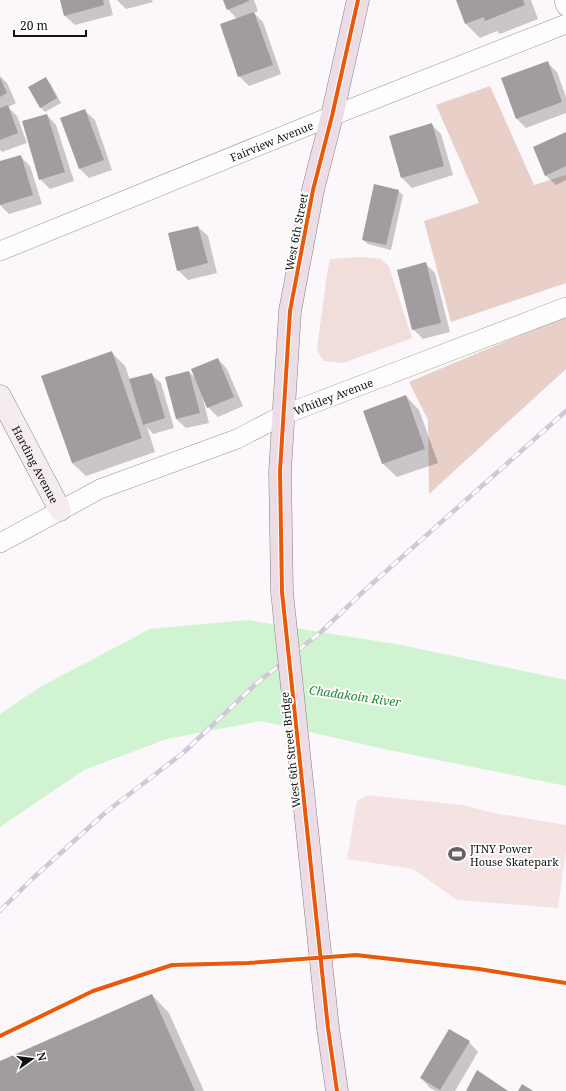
<svg xmlns="http://www.w3.org/2000/svg" width="566" height="1091" viewBox="0 0 566 1091" font-family="'Noto Serif',serif">
	<rect width="100%" height="100%" fill="#fcf7fa"/>
	<path fill="#f1ddda" d="M363 257 381 259 389 267 412 338 343 363 324 361 319 354 317 349 327 274 330 259Z"/>
	<path fill="#e8cfc8" d="M490 86 534 185 566 175V283L451 322 424 221 479 203 436 105Z
		M566 316V369L429 494 428 420 409 382Z"/>
	<path fill="#f5e3e3" d="M367 795 462 805 494 813 566 825V850L558 908 457 900 413 869 347 859 357 801Z"/>
	<path fill="#d0f4d2" d="M247 620 401 645 566 680V786L384 749 261 721 167 739 84 770 0 827V714L40 687 150 629Z"/>
	<path fill="#0003" d="M61 0H109L113 15 75 25 65 16Z
		M117 0H152L153 2 126 9Z
		M224 0H254L258 11 254 13 263 22 281 74 249 86 239 76 237 19 228 9Z
		M457 0H531L538 19 500 34 497 31 480 38 466 24Z
		M547 62 557 72 566 97V113L526 128 516 118Z
		M0 76 7 83 16 103 8 107 17 116 27 143 2 152 0 150Z
		M45 78 50 83 61 103 45 112 40 107Z
		M85 111 95 120 112 170 89 178 80 169Z
		M47 115 56 125 74 181 50 189 40 179Z
		M431 124 441 134 453 175 412 188 402 178 390 136Z
		M566 133V180L556 185 546 176 535 147Z
		M20 156 30 166 42 204 9 214 0 205V162Z
		M398 191 403 195 391 250 368 244 363 240Z
		M198 227 208 236 217 273 188 280 178 270Z
		M426 264 435 273 450 332 423 339 413 329Z
		M111 352 125 366 130 380 151 374 161 383 174 428 153 434 147 427 155 452 86 476 72 463Z
		M218 359 227 369 243 406 218 417 208 407 202 395 209 423 186 428 176 419 189 372 197 380Z
		M406 396 419 410 438 463 397 477 383 464 364 411Z
		M152 995 169 1013 204 1091H0V1062Z
		M469 1042 478 1052 455 1091H436L430 1088 421 1078Z"/>
	<path fill="#a09c9f" d="M60 0H103L104 5 64 16Z
		M223 0H249V1L227 10Z
		M456 0H523L525 5 485 21 484 17 465 24Z
		M254 12 273 65 238 77 220 24Z
		M548 61 562 102 516 119 501 78Z
		M46 77 57 98 40 108 28 87Z
		M0 78 7 93 0 97Z
		M8 105 18 133 0 140V108Z
		M85 109 104 160 79 169 60 118Z
		M47 114 65 172 39 180 22 121Z
		M432 123 444 166 401 178 389 136Z
		M566 132V166L545 176 533 147Z
		M21 155 33 195 0 205V161Z
		M374 184 399 190 386 245 362 240Z
		M198 226 208 263 177 271 168 233Z
		M426 262 441 323 412 330 397 270Z
		M112 351 142 438 72 463 41 376Z
		M218 358 234 397 207 408 191 369Z
		M189 371 200 413 176 419 165 377Z
		M152 373 165 418 143 425 129 379Z
		M406 395 425 449 382 464 363 411Z
		M152 994 195 1091H0V1061Z
		M449 1029 470 1041 440 1090 420 1078Z
		M477 1070 508 1091H466Z
		M522 1084 533 1091H518Z"/>
	<g fill="none" stroke-linecap="round" stroke-linejoin="round">
		<g stroke="#979596" stroke-width="20">
			<g id="street">
				<path d="M564 0 566 6"/>
				<path id="s1" d="M0 251 332 116 566 24"/>
				<path id="s2" d="M0 543 100 489 237 439 283 415 566 307"/>
			</g>
		</g>
		<g stroke="#8d8b8d" stroke-width="23">
			<g id="secondary">
				<path id="s3" d="M0 396 60 510"/>
			</g>
		</g>
		<g stroke="#848283" stroke-width="23">
			<path id="primary" d="M280 471 290 311 313 190 332 116 358 0
				M328 1028 337 1091"/>
		</g>
		<use href="#street" stroke="#fffefe" stroke-width="19"/>
		<use href="#secondary" stroke="#f5ecf0" stroke-width="22"/>
		<use href="#primary" stroke="#ecdce5" stroke-width="22"/>
		<g stroke="#d2c7d7" stroke-width="4.5">
			<path id="rail" d="M0 911 31 880 106 812 183 753 257 683 321 632 365 590 566 411"/>
		</g>
		<use href="#rail" stroke="#fff" stroke-width="3" stroke-dasharray="9" stroke-linecap="butt"/>
		<g stroke="#848283" stroke-width="23" stroke-linecap="butt">
			<path id="primary-bridge" d="M280 471 282 592 328 1028"/>
		</g>
		<use href="#primary-bridge" stroke="#ecdce5" stroke-width="22"/>
		<g stroke="#fff" stroke-width="6">
			<path id="cycleway" d="M0 1036 93 991 172 965 248 963 356 955 479 969 566 983
				M337 1091 328 1028 282 592 280 471 290 311 313 190 332 116 358 0"/>
		</g>
		<use href="#cycleway" stroke="#e8590c" stroke-width="4"/>
	</g>
	<defs>
		<g id="stadium-bare" transform="scale(1.38)"><path d="M0-5a6.5 5 0 1 0 0 10a6.5 5 0 1 0 0-10ZM-3.5-1.8h7v3.6h-7Z" fill="#636263" stroke="#fff" stroke-width="2.5" paint-order="stroke"/></g>
	</defs>
	<g fill-rule="evenodd">
		<use href="#stadium-bare" x="457" y="854"/>
	</g>
	<g text-anchor="middle" dominant-baseline="central" stroke-width="4" stroke-linejoin="round" paint-order="stroke">
		<g font-size="11" fill="#111" stroke="#fff">
			<text stroke="none"><textPath href="#s1" startOffset="293">Fairview Avenue</textPath></text>
			<text transform="translate(296 232) rotate(-79)">West 6th Street</text>
			<text stroke="none"><textPath href="#s2" startOffset="365">Whitley Avenue</textPath></text>
			<text stroke="none"><textPath href="#s3" startOffset="77">Harding Avenue</textPath></text>
			<text transform="translate(290 750) rotate(-96)">West 6th Street Bridge</text>
		</g>
		<g font-size="11" fill="#111" stroke="#fff" text-anchor="start">
			<text x="470" y="848">JTNY Power<tspan x="470" dy="13">House Skatepark</tspan></text>
		</g>
		<g font-size="12" font-style="italic" fill="#1e872c" stroke="#fff">
			<text transform="translate(355 696) rotate(8)">Chadakoin River</text>
		</g>
	</g>
	<g transform="translate(32 1059) rotate(76)" stroke="#ffffff" stroke-width="3" paint-order="stroke">
	<path d="M0-3L7 15L0 10L-7 15Z" fill="#111111"/>
	<text y="-6" font-size="11" font-weight="bold" text-anchor="middle" fill="#111111">N</text>
	</g>
	<path d="M14 30v6h72v-6" fill="none" stroke="#111111" stroke-width="2"/>
	<text x="20" y="30" font-size="12" fill="#111111" stroke="#ffffff" stroke-width="3" paint-order="stroke">20 m</text>
</svg>
